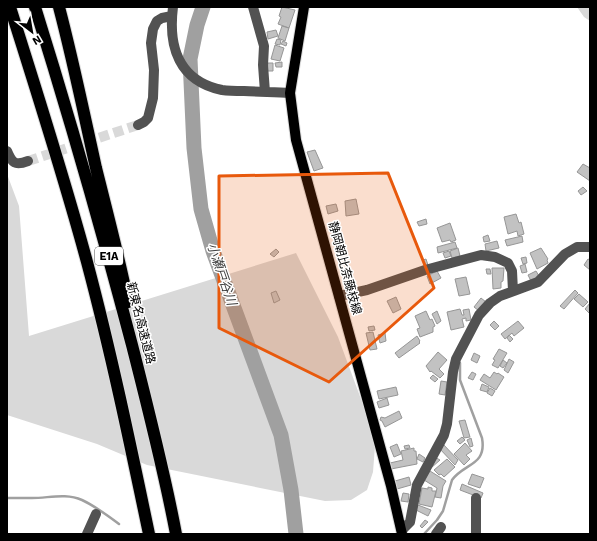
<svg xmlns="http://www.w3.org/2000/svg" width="597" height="541" viewBox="0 0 597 541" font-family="'Work Sans','Noto Sans JP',sans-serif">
	<rect width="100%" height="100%" fill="#fff"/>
	<path fill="#d9d9d9" d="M577 7H590V21L584 17Z
		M7 174 19 206 29 336 296 253 338 337 371 426 375 446 373 472 367 490 351 500 325 501 147 465 97 444 7 415Z"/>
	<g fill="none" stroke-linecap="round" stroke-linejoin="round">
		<path stroke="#a0a0a0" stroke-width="2.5" d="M7 498C15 498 24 498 32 498 49 498 66 493 82 500 95 506 107 515 119 524
			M424 534 437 520 443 511 452 480C464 463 487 466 482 438L460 380V363"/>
		<path stroke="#a0a0a0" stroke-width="15" d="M203 7 197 25 190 59 194 148 201 209 213 251 281 435 291 490 296 534"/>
	</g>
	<path fill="#c2c2c2" stroke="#969696" d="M282 7 295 10 289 28 278 24 281 17 279 16Z
		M282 26 289 28 285 41 278 38Z
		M276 30 278 36 268 39 267 32Z
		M277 39 281 40 280 45 275 44Z
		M283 41 287 43 286 46 281 44Z
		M275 45 284 48 280 61 271 59Z
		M282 62V67H276L275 63Z
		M268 63H273V71H267Z
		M315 150 323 168 314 171 307 152Z
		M583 164 590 168V181L577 172Z
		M583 187 587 191 581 195 578 191Z
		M356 199 359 214 346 216 345 201Z
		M336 204 338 211 328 214 326 206Z
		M516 214 519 223 521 222 524 234 518 236 517 231 508 234 504 217Z
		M426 219 427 224 419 226 417 222Z
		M450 223 456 240 451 242 450 240 442 242 437 228Z
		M488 235 490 241 484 242 483 237Z
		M522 236 523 242 507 246 505 240Z
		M497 241 499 248 486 251 485 244Z
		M455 242 457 248 438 253 437 247Z
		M458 248 460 256 452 258 450 251Z
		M541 248 548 259 547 260 548 263 537 269 530 253Z
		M276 249 279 252 274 257 270 254Z
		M449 251 451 256 445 258 443 253Z
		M526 257 527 263 523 264 521 258Z
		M426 259 428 265 425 266 423 260Z
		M588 259 590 260V270L584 265Z
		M525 264 527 272 522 273 520 266Z
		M492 268H504L503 281 501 282V288L493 289Z
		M486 269H490L491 274H487Z
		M437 271 441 278 430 284 427 276Z
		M536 271 539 276 531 281 528 275Z
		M466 277 470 294 459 296 455 279Z
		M575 290 578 293 564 309 560 306Z
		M276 291 280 300 274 303 271 293Z
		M579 294 588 302 583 307 574 299Z
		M396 297 401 309 393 313 387 301Z
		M481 298 486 302 479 311 474 307Z
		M590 303V314L585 309Z
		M460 309 462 315H464L463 310 469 309 471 320 466 321V318L462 319 464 327 451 330 447 312Z
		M426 311 430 320 432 319 435 326 433 327V332L420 337 417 329 420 328 415 316Z
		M437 311 441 321 437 324 432 314Z
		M494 321 499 326 495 330 490 325Z
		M518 321 524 328 514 336 512 333 505 339 501 334Z
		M374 326 375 330 369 331 368 327Z
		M373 332 377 349 370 350 366 333Z
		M385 333 386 341 380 343 378 335Z
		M509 335 513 339 510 342 507 338Z
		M417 336 420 341 419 342 420 343 399 358 395 353Z
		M499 349 507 353 498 368 492 365 495 360 493 359Z
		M438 352 447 360 439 369 444 374 440 378 431 371 430 372 426 366Z
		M474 353 480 356 477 363 471 360Z
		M509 359 514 362 508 373 504 370Z
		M503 360 507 363 503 368 500 366Z
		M472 372 476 374 473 380 468 378Z
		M494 372 497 374 498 373 504 377 496 390 480 380 484 374 490 378Z
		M433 375 438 379 435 382 430 378Z
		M441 381 447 382 445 395 439 394Z
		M482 384 489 387 487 392 480 390Z
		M396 387 398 395 379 399 377 391Z
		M490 388 495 391 492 396 487 393Z
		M387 398 389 405 379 408 377 402Z
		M399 411 402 418 385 427 382 421 380 420 381 417 385 418Z
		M465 420 470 437 464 438 459 421Z
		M462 437 465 440 460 444 457 441Z
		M471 438 473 446 470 447 467 440Z
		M465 443 472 451 466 455 470 459 464 465 454 454Z
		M397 444 401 454 394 457 390 447Z
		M443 444 458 460 455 465 439 448Z
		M409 445 410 448 405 449 404 446Z
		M414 448V451H416L417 464 391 469 390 463 403 460 401 451Z
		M419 454 425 458 423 462 417 459Z
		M433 456 440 460 431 468Z
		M447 459 455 467 444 477 441 474 439 475 434 470Z
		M430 471 446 481 443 486 441 498 435 497 437 488 424 480Z
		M472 474 484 478 480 488 468 484Z
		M409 477 411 485 397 489 395 481Z
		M462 484 483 493 481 498 460 490Z
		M428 487 432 488V491H436L432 507 419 504 422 488 428 489Z
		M403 493 409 494 408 502 401 501Z
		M418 505 431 510 428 516 416 510Z
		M425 520 428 522 422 528 420 526Z"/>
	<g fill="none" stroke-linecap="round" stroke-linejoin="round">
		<path stroke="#d9d9d9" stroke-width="10" stroke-dasharray="10 5" stroke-linecap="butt" d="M28 161 138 125"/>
		<g stroke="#dbdbdb" stroke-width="12">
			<path id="major" d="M304 7 290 93 296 140 391 486 402 534"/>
		</g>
		<g stroke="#dbdbdb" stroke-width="14">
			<path id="highway" d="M10 7C37 92 64 177 87 262 111 352 130 443 149 534
				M35 7C70 119 102 231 132 345 148 408 164 470 176 534
				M59 7C73 60 84 114 96 168 107 212 119 257 128 302"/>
		</g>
		<path stroke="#525252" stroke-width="10" d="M173 7C168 47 179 81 222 90 229 91 237 91 244 91 259 92 275 92 290 93
			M253 7 264 46 263 65 265 92
			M138 125 144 122 148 118 153 98 154 70 151 43 153 29 157 21 162 18 172 16
			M7 151C12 163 15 166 28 161
			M339 296 367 290 425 270 481 255 495 257 508 263 512 271 513 291
			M476 498V534
			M402 530 410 522 417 485 444 435 447 424 453 372 456 359 479 315 490 303 500 296 538 282 565 254 577 247H590
			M87 534 96 514
			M436 534 441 527"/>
		<use href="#major" stroke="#000" stroke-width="10"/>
		<use href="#highway" stroke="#000" stroke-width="12"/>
	</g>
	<path fill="#e8590c" fill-opacity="0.2" stroke="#e8590c" stroke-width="3" stroke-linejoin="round" d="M388 173 434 288 329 382 219 328V176Z"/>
	<g text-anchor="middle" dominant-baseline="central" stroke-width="3" stroke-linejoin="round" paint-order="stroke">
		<rect fill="#fff" stroke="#4c4c4c" stroke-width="1" x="95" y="247" width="28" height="18" rx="3"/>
		<g font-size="11" font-weight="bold" fill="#000">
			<text x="109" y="256">E1A</text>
		</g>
		<g font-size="12" fill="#000" stroke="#fff">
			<text transform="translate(345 268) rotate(75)">静岡朝比奈藤枝線</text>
			<text transform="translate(141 323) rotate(76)">新東名高速道路</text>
		</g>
		<g font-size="13" font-style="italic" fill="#414141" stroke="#fff">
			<text transform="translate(222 274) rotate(71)">小瀬戸谷川</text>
		</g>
	</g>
	<rect width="597" height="541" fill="none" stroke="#000000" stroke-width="16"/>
	<g transform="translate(32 32) rotate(149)" stroke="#ffffff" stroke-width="3" paint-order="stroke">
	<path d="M0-3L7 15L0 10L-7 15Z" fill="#000000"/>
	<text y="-6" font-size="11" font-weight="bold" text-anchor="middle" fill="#000000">N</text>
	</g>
</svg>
